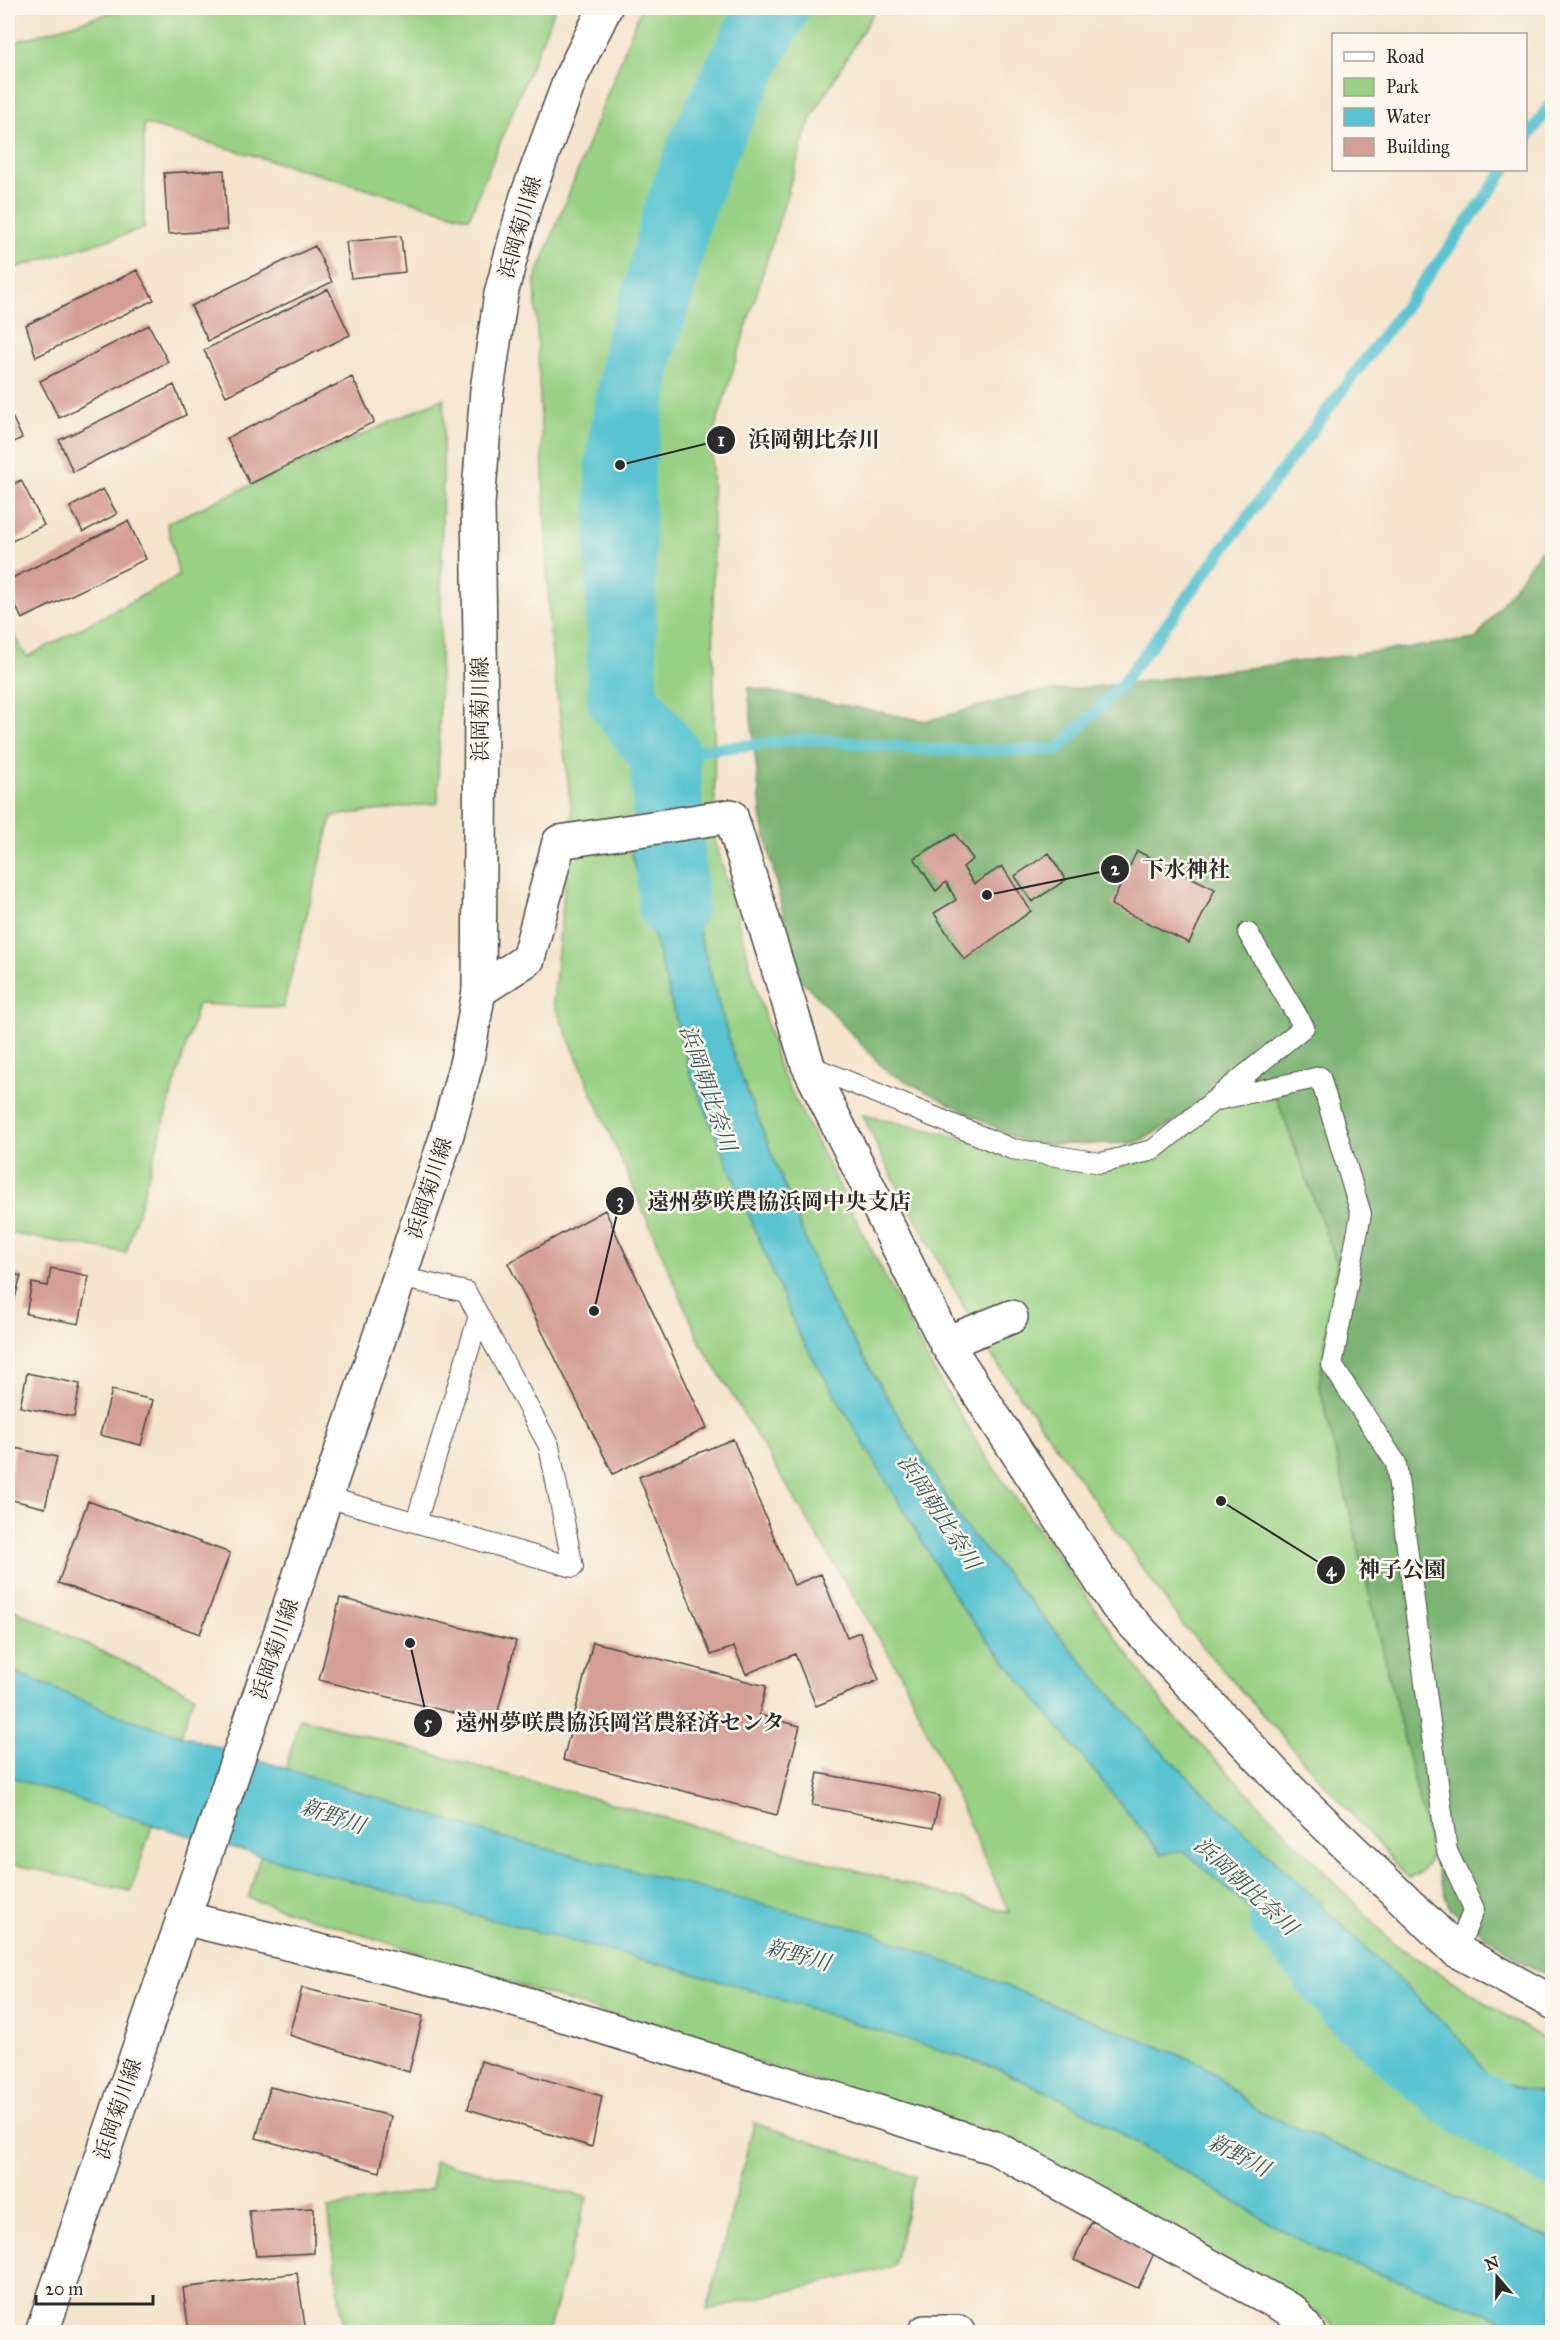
<svg xmlns="http://www.w3.org/2000/svg" width="1560" height="2340" viewBox="0 0 1560 2340" font-family="'IM FELL Great Primer','Noto Serif JP',serif">
	<rect width="100%" height="100%" fill="#fbf7ec"/>
	<filter id="ink" filterUnits="userSpaceOnUse"><feTurbulence type="fractalNoise" baseFrequency=".0167" numOctaves="2"/><feDisplacementMap in="SourceGraphic" scale="12" xChannelSelector="R" yChannelSelector="G"/><feConvolveMatrix kernelMatrix="1 2 1 2 8 2 1 2 1" color-interpolation-filters="sRGB"/></filter>
	<filter id="wash" filterUnits="userSpaceOnUse"><feTurbulence type="fractalNoise" baseFrequency=".008" numOctaves="4" result="noise"/><feDisplacementMap in="SourceGraphic" scale="24" xChannelSelector="R" yChannelSelector="G"/><feGaussianBlur stdDeviation="1.35" result="paint"/><feColorMatrix in="noise" values="0 0 0 0 0 0 0 0 0 0 0 0 0 0 0 0 0 1.4 0 .05"/><feComposite in="paint" operator="in"/></filter>
	<g filter="url(#wash)">
		<rect width="100%" height="100%" fill="#f5e4cc"/>
		<path fill="#99d184" stroke="#627e58" stroke-width="1.5" d="M125 8H555L469 218 144 124V229L8 270V44Z
			M641 8H876L809 122 712 439 715 839 779 1068 928 1361 984 1454 1168 1710 1394 1944 1552 2045V2332H1340L1326 2318 1155 2225 944 2122 248 1898 300 1718 1009 1912 902 1676 700 1342 553 1002 572 814 550 638 535 280Z
			M444 398 438 803 332 816 283 1008 198 1004 126 1253 8 1233V624L27 657 179 576 167 523Z
			M1276 1097 1337 1263 1319 1384 1432 1855 1421 1872 1409 1879 1183 1625 987 1349 883 1159 863 1115 1012 1149 1101 1163 1153 1150 1213 1101Z
			M8 1607 194 1695 131 1891 8 1863Z
			M754 2123 915 2176 894 2266 707 2310Z
			M434 2161 587 2197 548 2332H344L328 2208 432 2189Z"/>
		<path fill="#7ab372" stroke="#526f4e" stroke-width="1.5" d="M1552 535V1977L1523 1963 1449 1908 1432 1855 1319 1384 1337 1263 1277 1098 1213 1101 1136 1143 1029 1145 886 1071 797 975 762 820 748 687 926 721 1029 693 1122 684 1476 639Z"/>
		<path fill="#58c4d1" stroke="#42787e" stroke-width="1.5" d="M673 842 735 1060 829 1299 962 1523 1149 1739 1461 2040 1493 2081 1552 2095V2148L1541 2145 1439 2071 1345 1992 1183 1850 1161 1854 961 1607 798 1333 690 1073 630 847Z
			M8 1669 120 1716 498 1836 874 1933 1202 2064 1258 2111 1552 2239V2332H1537L1331 2256 1282 2230 1070 2103 996 2068 722 1981 418 1900 156 1826 8 1776Z"/>
		<g fill="none" stroke-linecap="round" stroke-linejoin="round">
			<path stroke="#58c4d1" stroke-width="12" d="M1526 140 1552 102
				M665 754 807 739 934 750H1058L1122 684 1449 248 1505 170"/>
			<path stroke="#58c4d1" stroke-width="70" d="M673 905 665 754 622 699 620 465 639 350 660 286 676 220 703 147 756 39 774 8
				M1284 1918 1294 1928 1354 2004 1454 2092 1552 2152"/>
		</g>
		<g id="blocks">
			<path fill="#d49e94" d="M224 170 227 230 168 234 164 173Z
				M401 236 405 272 351 278 346 242Z
				M315 246 332 282 208 341 191 306Z
				M137 270 154 300 36 357 26 325Z
				M328 289 350 335 226 396 204 350Z
				M149 325 168 362 59 418 40 381Z
				M352 377 374 422 250 484 227 438Z
				M174 385 186 415 73 472 59 440Z
				M8 408 22 438 8 445Z
				M21 480 44 525 8 543V487Z
				M103 489 117 514 83 532 70 507Z
				M128 521 146 559 22 619 8 590V580Z
				M955 834 973 859 963 867 974 884 1002 866 1031 911 964 960 934 913 956 900 946 882 936 891 914 858Z
				M1137 851 1215 889 1189 943 1111 905Z
				M1049 853 1066 880 1032 902 1015 876Z
				M605 1210 707 1428 613 1474 508 1263Z
				M51 1268 89 1276 79 1324 26 1314 32 1283 48 1286Z
				M8 1273 21 1276 8 1323Z
				M27 1373 80 1384 74 1417 20 1407Z
				M112 1390 153 1400 141 1445 100 1435Z
				M733 1439 794 1585 821 1574 847 1637 860 1632 879 1680 816 1706 795 1654 746 1674 734 1647 711 1655 639 1477Z
				M15 1448 57 1457 45 1508 8 1499V1485Z
				M88 1501 230 1553 200 1634 58 1583Z
				M340 1598 516 1641 495 1723 319 1680Z
				M593 1642 766 1686 759 1715 800 1726 777 1815 563 1760Z
				M818 1773 940 1796 933 1828 812 1805Z
				M302 1988 423 2016 409 2072 289 2035Z
				M481 2061 602 2096 592 2147 468 2109Z
				M270 2087 391 2116 380 2172 256 2138Z
				M314 2208V2253L256 2256 249 2211Z
				M1092 2221 1156 2249 1138 2288 1074 2260Z
				M297 2273 306 2332H189L183 2288Z"/>
		</g>
	</g>
	<g filter="url(#ink)">
		<use href="#blocks" fill-opacity="0" stroke="#494743" stroke-width="1.5"/>
		<g fill="none" stroke-linecap="round" stroke-linejoin="round">
			<g stroke="#494743" stroke-width="22">
				<path id="service" d="M808 1065 1012 1149 1101 1163 1153 1150 1304 1027 1248 933
					M1213 1101 1320 1077 1361 1214 1332 1365 1396 1463 1447 1851 1474 1909 1457 1951
					M326 1497 573 1567 549 1446 466 1292 399 1277
					M416 1522 479 1316"/>
			</g>
			<g stroke="#494743" stroke-width="36">
				<path id="minor" d="M479 991 528 959 559 842 731 816 808 1065 946 1343 1117 1606 1292 1792 1457 1951 1552 2002
					M946 1343 1011 1317
					M183 1918 485 1991 995 2148 1294 2312 1308 2332"/>
			</g>
			<g stroke="#494743" stroke-width="36">
				<path id="secondary" d="M42 2332 262 1688 446 1138 467 1060 479 991 481 711 478 504 487 390 501 294 526 199 571 77 605 8"/>
			</g>
			<g stroke="#494743" stroke-width="36">
				<path id="primary" d="M925 2332H958"/>
			</g>
			<use href="#service" stroke="#fff" stroke-width="20"/>
			<use href="#minor" stroke="#fff" stroke-width="33"/>
			<use href="#secondary" stroke="#fff" stroke-width="33"/>
			<use href="#primary" stroke="#fff" stroke-width="33"/>
		</g>
	</g>
	<g text-anchor="middle" dominant-baseline="central" stroke-width="5" stroke-linejoin="round" paint-order="stroke">
		<g font-size="21" fill="#2b2b2b" stroke="#fbf7ec">
			<text transform="translate(520 227) rotate(-74)">浜岡菊川線</text>
			<text transform="translate(480 709) rotate(-90)">浜岡菊川線</text>
			<text transform="translate(429 1188) rotate(-72)">浜岡菊川線</text>
			<text transform="translate(275 1649) rotate(-71)">浜岡菊川線</text>
			<text transform="translate(118 2109) rotate(-71)">浜岡菊川線</text>
		</g>
		<g font-size="22" font-style="italic" fill="#38595d" stroke="#fbf7ec">
			<text transform="translate(708 1088) rotate(71)">浜岡朝比奈川</text>
			<text transform="translate(939 1512) rotate(57)">浜岡朝比奈川</text>
			<text transform="translate(333 1816) rotate(19)">新野川</text>
			<text transform="translate(1246 1886) rotate(43)">浜岡朝比奈川</text>
			<text transform="translate(798 1955) rotate(15)">新野川</text>
			<text transform="translate(1239 2155) rotate(28)">新野川</text>
		</g>
	</g>
	<path fill="none" stroke="#2b2b2b" stroke-width="2" d="M620 465L721 440M987 895L1115 869M594 1311L620 1201M1221 1501L1331 1570M410 1643L428 1723"/>
	<g fill="#2b2b2b" stroke="#fbf7ec" stroke-width="2">
		<circle cx="620" cy="465" r="6"/>
		<circle cx="987" cy="895" r="6"/>
		<circle cx="594" cy="1311" r="6"/>
		<circle cx="1221" cy="1501" r="6"/>
		<circle cx="410" cy="1643" r="6"/>
		<circle cx="721" cy="440" r="15"/>
		<circle cx="1115" cy="869" r="15"/>
		<circle cx="620" cy="1201" r="15"/>
		<circle cx="1331" cy="1570" r="15"/>
		<circle cx="428" cy="1723" r="15"/>
	</g>
	<g font-size="18" text-anchor="middle" font-weight="bold" fill="#fff">
		<text x="721" y="446">1</text>
		<text x="1115" y="875">2</text>
		<text x="620" y="1207">3</text>
		<text x="1331" y="1576">4</text>
		<text x="428" y="1729">5</text>
	</g>
	<g font-size="22" text-anchor="middle" font-weight="bold" fill="#2b2b2b" stroke="#fbf7ec" stroke-width="5" stroke-linejoin="round" paint-order="stroke">
		<text x="814" y="447">浜岡朝比奈川</text>
		<text x="1186" y="877">下水神社</text>
		<text x="779" y="1209">遠州夢咲農協浜岡中央支店</text>
		<text x="1402" y="1577">神子公園</text>
		<text x="620" y="1730">遠州夢咲農協浜岡営農経済センタ</text>
	</g>
	<rect width="1560" height="2340" fill="none" stroke="#fbf7ec" stroke-width="30"/>
	<rect x="1332" y="33" width="195" height="138" fill="#fbf7ec" stroke="#a8a59f" stroke-width="1.5"/>
	<rect x="1344" y="52" width="30" height="9" fill="#ffffff" stroke="#a8a59f" stroke-width="1.5"/>
	<text x="1386" y="63" font-size="18" fill="#2b2b2b">Road</text>
	<rect x="1344" y="78" width="30" height="18" fill="#99d184" stroke="#a8a59f" stroke-width="1.5"/>
	<text x="1386" y="93" font-size="18" fill="#2b2b2b">Park</text>
	<rect x="1344" y="108" width="30" height="18" fill="#58c4d1" stroke="#a8a59f" stroke-width="1.5"/>
	<text x="1386" y="123" font-size="18" fill="#2b2b2b">Water</text>
	<rect x="1344" y="138" width="30" height="18" fill="#d49e94" stroke="#a8a59f" stroke-width="1.5"/>
	<text x="1386" y="153" font-size="18" fill="#2b2b2b">Building</text>
	<g transform="translate(1497 2277) rotate(340)" stroke="#fbf7ec" stroke-width="4.5" paint-order="stroke">
	<path d="M0-4.5L10 22L0 15L-10 22Z" fill="#2b2b2b"/>
	<text y="-9" font-size="16" font-weight="bold" text-anchor="middle" fill="#2b2b2b">N</text>
	</g>
	<path d="M36 2295v9h117v-9" fill="none" stroke="#2b2b2b" stroke-width="3"/>
	<text x="45" y="2295" font-size="18" fill="#2b2b2b" stroke="#fbf7ec" stroke-width="4.5" paint-order="stroke">20 m</text>
</svg>
